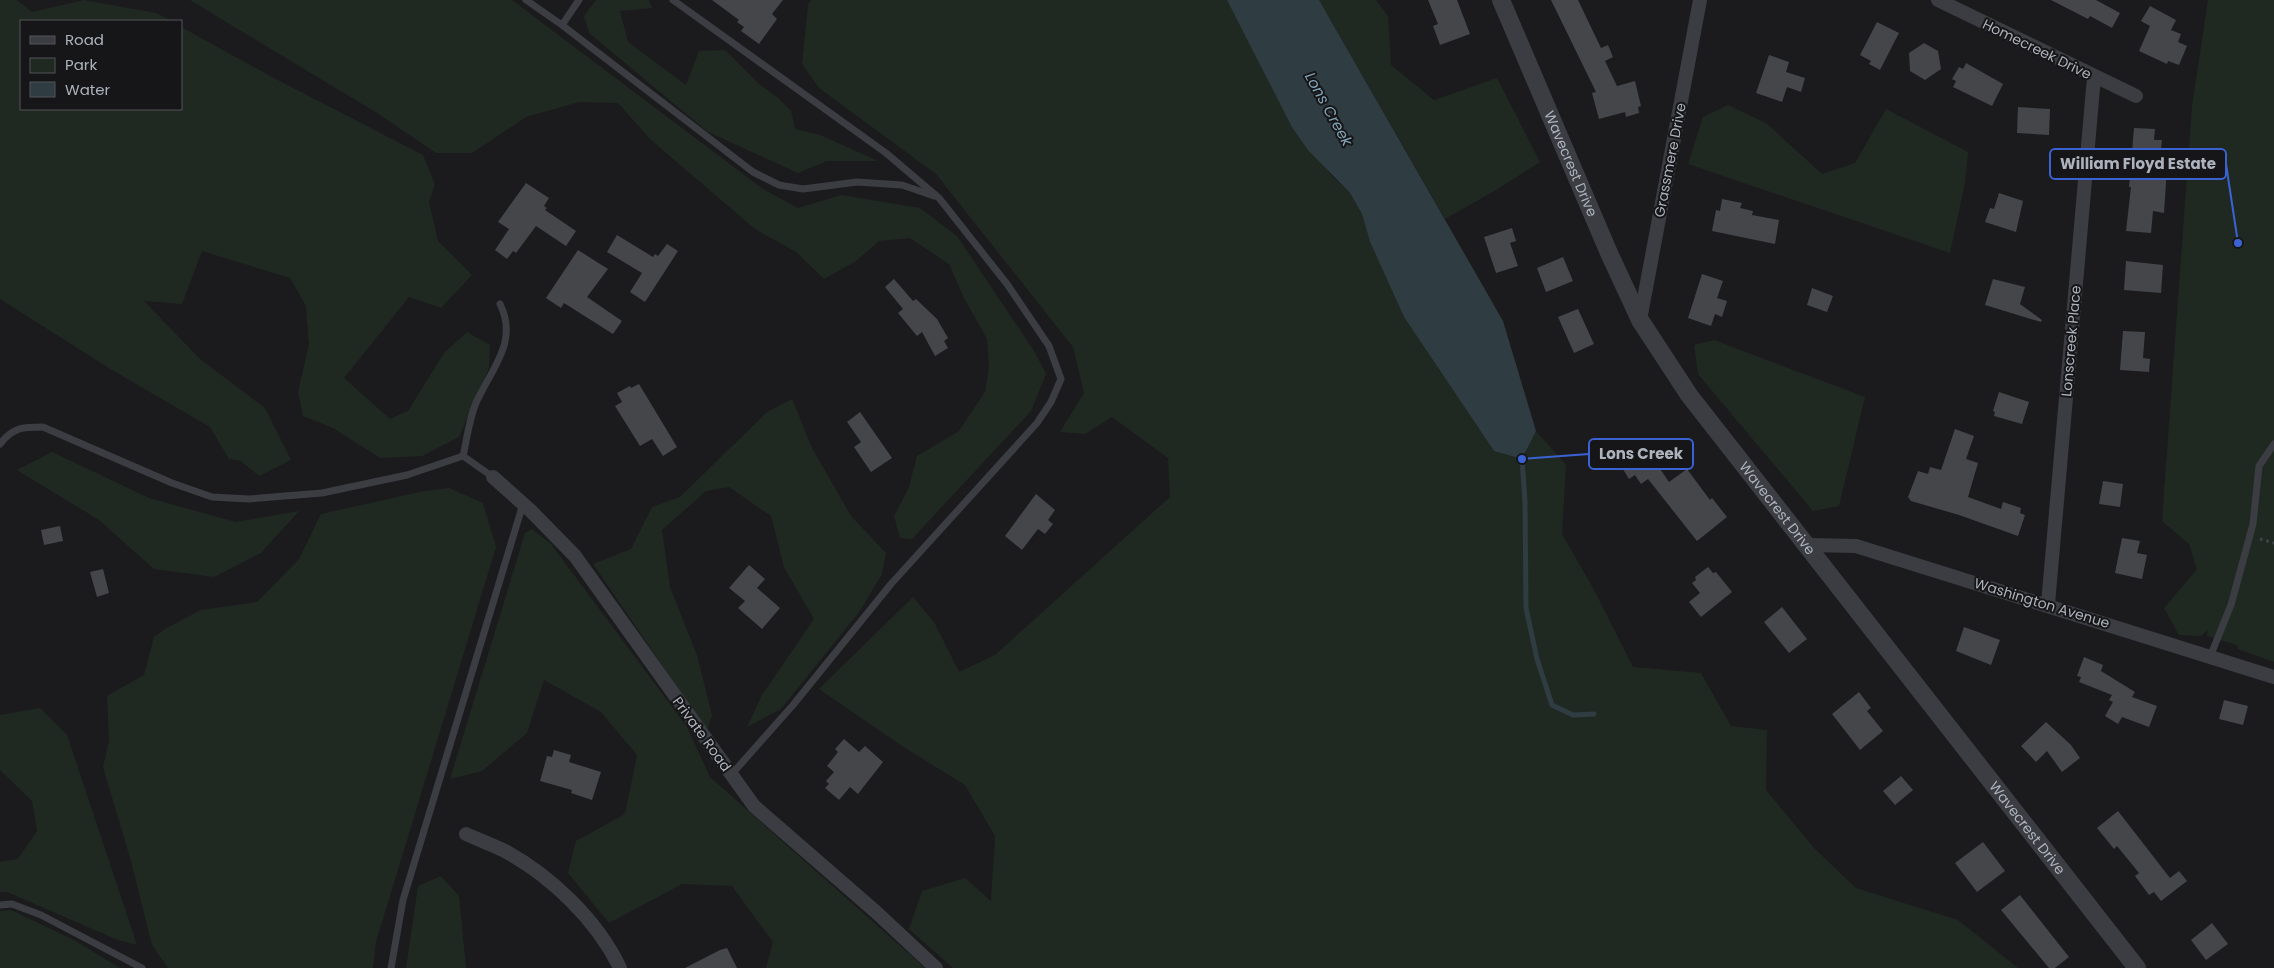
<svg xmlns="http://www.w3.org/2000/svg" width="2274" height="968" viewBox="0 0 2274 968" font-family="Poppins,sans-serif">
	<rect width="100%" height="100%" fill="#1b1b1d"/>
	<path fill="#202921" d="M0 0H17L32 12 84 0 156 13 172 21H21V109H181V27L272 77 423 155 435 184 429 202 438 241 472 275 441 308 409 297 344 378 390 419 408 411 444 353 467 332 490 345 489 368 459 437 422 456 380 458 333 428 303 416 298 392 309 344 306 306 290 278 202 251 182 304 144 301 200 359 265 408 291 460 259 476 241 461 229 459 210 427 112 370 0 299Z
		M190 0H512L763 189 798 208 841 195 920 208 957 236 1034 351 1046 374 1031 411 912 539 900 538 894 516 909 487 917 456 959 431 985 392 989 367 987 339 964 298 949 264 910 238 879 241 856 261 824 279 796 252 755 229 651 140 618 103 579 102 526 117 472 153H436L377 113Z
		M596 0H649L652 8 620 11 628 42 686 85 699 51 725 50 759 84 777 97 791 111 795 129 820 135 878 161H827L798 173 708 132 589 33 584 16Z
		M811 0H1227L1330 174 1350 193 1362 214 1370 242 1404 317 1494 451 1522 459 1536 431 1566 465 1562 534 1593 588 1633 667 1701 673 1731 726 1767 730 1766 790 1815 849 1856 888 1958 920 2018 968H953L909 929 922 891 965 878 991 901 995 836 965 785 902 746 819 689 913 597 934 622 959 672 995 655 1170 497 1168 458 1112 417 1085 434 1060 432 1084 393 1073 347 936 174 819 88 802 64 808 5Z
		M1319 0H1376L1388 16 1391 65 1434 100 1497 78 1540 162 1496 190 1445 219Z
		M2208 0H2274V662L2238 649 2237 645 2207 636 2208 630 2201 636 2179 635 2164 608 2197 569 2189 544 2162 521 2192 106Z
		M1728 105 1766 123 1822 174 1855 163 1886 109 1968 152 1965 183 1950 253 1688 164 1703 117Z
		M1714 340 1865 397 1839 506 1813 511 1698 374 1694 345Z
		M792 399 812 448 851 516 886 553 882 574 860 611 781 709 747 727 762 695 814 619 784 567 771 516 729 487 706 491 662 530 670 587 697 655 712 715 707 731 593 564 631 549 652 507 680 497 767 412Z
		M52 452 149 498 236 522 299 511 261 553 214 577 154 569 99 520 17 470Z
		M449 488 483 503 496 547 376 942 373 968H168L152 945 131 861 103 767 109 741 107 696 144 675 154 637 165 629 201 610 257 602 299 559 321 514 424 491Z
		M532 529 551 544 687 727 710 777 925 968H766L773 942 732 886 682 884 609 923 568 873 576 841 625 814 637 755 601 712 544 680 527 733 482 771 450 779 525 533Z
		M40 708 67 735 137 945 118 940 7 892H0V862L18 859 37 831 32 801 0 770V715Z
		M441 876 459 896 466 968H406L418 886Z
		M11 910 74 940 120 968H0V911Z"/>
	<path fill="#2f3c42" d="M1227 0H1319L1503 321 1536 431 1522 459 1494 451 1404 317 1370 242 1362 214 1350 193 1308 150 1292 127Z"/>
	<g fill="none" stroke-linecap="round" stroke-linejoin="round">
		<path stroke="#2f3c42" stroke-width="5" d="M1519 454 1522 459 1525 502 1526 608 1537 659 1552 705 1573 715 1594 714"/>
	</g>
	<path fill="#45464a" d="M712 0H783L772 14 777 19 759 44 741 31 744 27 737 22 739 20Z
		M1428 0H1457L1470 34 1440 45 1433 26 1438 24Z
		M1551 0H1578L1601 48 1608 45 1613 57 1605 61 1617 86 1635 81 1641 106 1638 107 1639 113 1626 117 1625 112 1599 119 1592 93 1596 92Z
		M2051 0H2096L2120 13 2112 28 2090 16 2088 19Z
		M2150 6 2176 20 2171 30 2181 34 2178 42 2187 46 2179 65 2168 61 2167 64 2139 51 2150 26 2141 21Z
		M1877 22 1899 33 1880 70 1869 64 1871 61 1860 55Z
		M1924 43 1938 51 1941 69 1925 80 1910 71 1909 53Z
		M1769 55 1789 62 1786 72 1805 78 1801 92 1787 87 1782 102 1756 93Z
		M1966 63 2003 84 1992 106 1953 87 1956 81 1952 79 1959 67 1963 69Z
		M2018 107 2050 109 2049 135 2017 133Z
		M2134 128 2155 129 2154 140H2162L2159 168H2167L2164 213 2153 211 2151 233 2126 231 2131 187H2129Z
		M526 183 549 198 544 206 547 208 545 210 576 231 566 246 536 226 516 253 513 251 507 259 495 250 509 229 498 222Z
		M1999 193 2023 201 2016 232 1985 222 1990 208 1994 209Z
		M1722 199 1742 203 1740 208 1753 211 1752 215 1779 220 1775 244 1712 231 1716 210 1720 211Z
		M1512 228 1516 241 1510 243 1518 266 1496 273 1484 237Z
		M617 235 653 257 655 254 658 256 667 244 678 251 645 302 630 292 642 273 607 252Z
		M578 250 608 269 587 297 622 321 613 334 564 303 561 308 546 298Z
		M1563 257 1573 281 1546 292 1537 268Z
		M2126 261 2163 265 2161 293 2124 290Z
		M1702 274 1723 281 1717 298 1727 301 1722 317 1715 314 1711 326 1688 318Z
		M894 279 913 301 916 299 937 319 948 338 944 341 948 348 935 356 922 332 917 336 898 313 903 309 885 287Z
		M1993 279 2025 287 2020 304 2042 320 2041 322 1985 305Z
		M1812 288 1833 296 1827 312 1807 305Z
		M1578 309 1594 344 1574 353 1558 317Z
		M2123 331 2145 332 2143 358 2150 359 2149 372 2120 370Z
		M639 384 677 447 663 456 652 439 640 446 615 406 622 402 617 393 630 386 631 388Z
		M1999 392 2029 402 2022 424 1994 416 1995 412 1993 411Z
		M860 412 892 458 871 472 854 447 861 442 847 422Z
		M1955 429 1974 436 1966 459 1978 463 1968 497 2001 509 2003 502 2021 508 2020 513 2025 515 2018 536 1959 515 1911 501 1908 497 1918 471 1928 474 1930 467 1941 470Z
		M1652 457 1669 482 1687 469 1710 500 1712 498 1727 517 1697 541 1648 479 1641 484 1635 475 1629 479 1621 466 1632 458 1638 467Z
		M2103 481 2123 484 2120 507 2099 504Z
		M1036 494 1055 510 1048 520 1053 524 1045 534 1038 529 1022 550 1005 536Z
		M60 526 63 541 44 545 41 530Z
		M2122 538 2140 541 2137 553 2147 555 2142 579 2115 573Z
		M749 565 765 579 757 588 780 608 762 629 738 608 745 601 729 588Z
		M1708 567 1713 573 1716 572 1732 592 1701 617 1689 602 1700 593 1692 583 1696 580 1695 577Z
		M103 569 109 593 97 597 90 572Z
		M1782 607 1807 639 1789 653 1764 622Z
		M1964 627 2000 640 1991 665 1956 651Z
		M2084 657 2103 665 2101 671 2135 692 2132 697 2157 706 2149 727 2122 717 2118 724 2105 716 2113 702 2109 700 2112 695 2079 682 2081 677 2077 676Z
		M1859 692 1871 708 1867 711 1883 731 1860 750 1832 714Z
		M2224 700 2248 706 2243 725 2219 719Z
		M2046 722 2071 745 2080 758 2062 772 2047 751 2036 762 2021 746Z
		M844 739 859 752 865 746 883 762 858 794 850 787 839 800 825 788 829 784 826 781 834 772 827 766 838 752 835 749Z
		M554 750 571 755 569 762 601 772 592 800 571 793 572 790 540 781 547 756 552 757Z
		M1901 776 1913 790 1895 805 1883 791Z
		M2118 811 2170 878 2179 871 2187 881 2161 901 2154 892 2149 895 2135 876 2139 873 2117 846 2114 849 2097 828Z
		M1983 842 2005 871 1977 892 1955 863Z
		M2020 895 2069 957 2055 968H2049L2001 910Z
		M2212 923 2228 944 2206 960 2191 940Z
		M727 948 737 968H685L720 950Z"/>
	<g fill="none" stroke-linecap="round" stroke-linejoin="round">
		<path stroke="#41444a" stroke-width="3" stroke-dasharray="2.5 4" stroke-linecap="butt" d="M2260 539 2274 543"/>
		<path stroke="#3b3d42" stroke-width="7" d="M526 0 562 25 579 0
			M673 0 886 153 939 198 1007 284 1049 346 1061 379 1051 402 1037 423 891 584 793 705 731 775
			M562 25 753 172 779 185 803 189 857 182 902 185 934 196
			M0 444C13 427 23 427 43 427L172 483 212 497 249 499 322 493 407 475 463 456 493 477
			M463 456C467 439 469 419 476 403 491 369 519 342 500 304
			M2210 657 2231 605 2253 524 2259 466 2274 444
			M0 905 12 904 41 915 142 968
			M391 968 403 900 523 504"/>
		<path stroke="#3b3d42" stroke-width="14" d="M1938 0 2136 96
			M1640 320 1700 0
			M493 477 531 511 575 556 754 806 876 912 936 968
			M1808 545 1856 546 2274 677
			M2048 604 2094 77
			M466 834C479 840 493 845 505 851 552 877 597 920 620 968"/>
		<path stroke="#3b3d42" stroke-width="18" id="s1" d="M1501 0 1609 253 1640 320 1689 395 2137 968"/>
	</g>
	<g text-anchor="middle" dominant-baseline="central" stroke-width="4" stroke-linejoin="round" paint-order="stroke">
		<g font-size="14" fill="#adb3bd" stroke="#161618">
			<text transform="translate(2037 49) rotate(26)">Homecreek Drive</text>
			<text transform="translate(1670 160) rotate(-79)">Grassmere Drive</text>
			<text stroke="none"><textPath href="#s1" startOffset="178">Wavecrest Drive</textPath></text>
			<text transform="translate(2071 341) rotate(-85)">Lonscreek Place</text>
			<text stroke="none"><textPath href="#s1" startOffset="582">Wavecrest Drive</textPath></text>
			<text transform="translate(2042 603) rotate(17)">Washington Avenue</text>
			<text transform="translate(702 734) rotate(54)">Private Road</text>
			<text stroke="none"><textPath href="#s1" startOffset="988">Wavecrest Drive</textPath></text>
		</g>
		<g font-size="15" font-style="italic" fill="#83a5b9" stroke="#161618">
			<text transform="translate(1329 109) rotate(61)">Lons Creek</text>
		</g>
	</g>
	<path fill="none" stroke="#3a62d3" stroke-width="2" d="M2238 243L2226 164M1522 459L1589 454"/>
	<g fill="#3a62d3" stroke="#161618" stroke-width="2">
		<circle cx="2238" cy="243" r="5"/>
		<circle cx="1522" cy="459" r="5"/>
	</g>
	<g fill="#161618" stroke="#3a62d3" stroke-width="2">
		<rect x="2050" y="149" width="176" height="30" rx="5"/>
		<rect x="1589" y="439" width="104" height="30" rx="5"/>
	</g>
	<g font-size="15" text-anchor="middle" font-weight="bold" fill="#adb3bd">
		<text x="2138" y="169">William Floyd Estate</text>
		<text x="1641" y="459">Lons Creek</text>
	</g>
	<rect x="20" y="20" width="162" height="90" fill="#161618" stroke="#52555a"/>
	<rect x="30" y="36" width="25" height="8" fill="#3b3d42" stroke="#52555a"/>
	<text x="65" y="45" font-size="15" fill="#adb3bd">Road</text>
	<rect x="30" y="58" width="25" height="15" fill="#202921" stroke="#52555a"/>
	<text x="65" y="70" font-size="15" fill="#adb3bd">Park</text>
	<rect x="30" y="82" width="25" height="15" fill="#2f3c42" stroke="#52555a"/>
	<text x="65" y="95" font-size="15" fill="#adb3bd">Water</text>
</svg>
